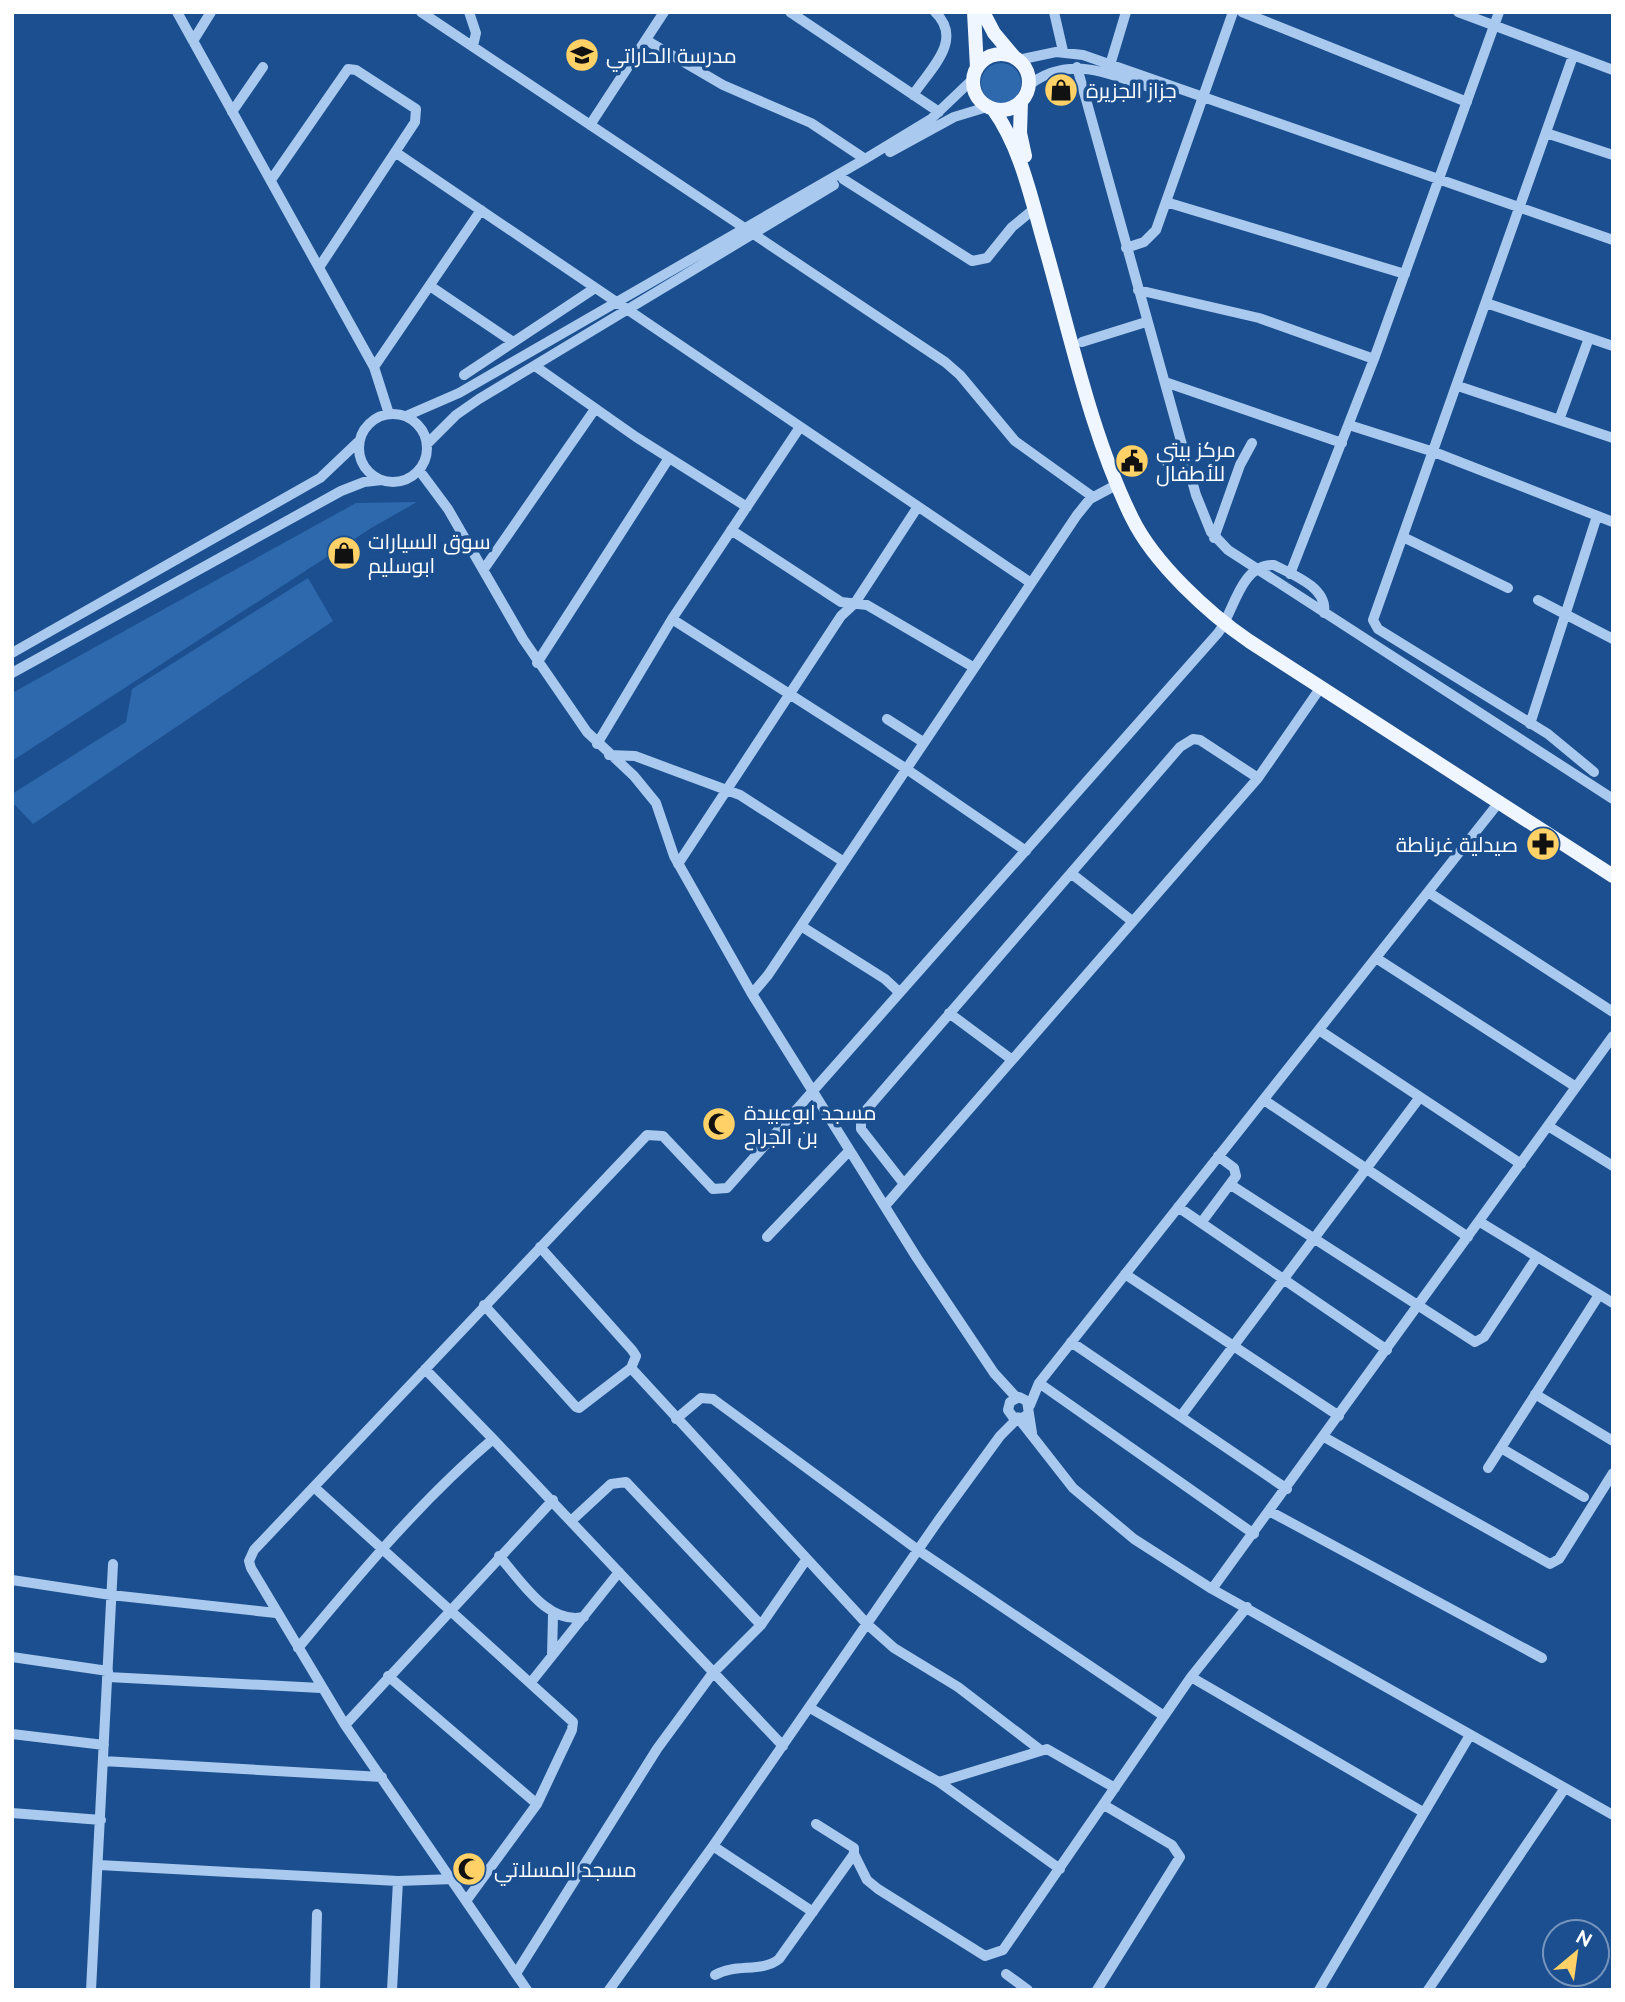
<svg xmlns="http://www.w3.org/2000/svg" width="1625" height="2002" viewBox="0 0 1625 2002" font-family="Raleway,Cairo,sans-serif">
	<rect width="100%" height="100%" fill="#1b4f8f"/>
	<path fill="#2e69ad" d="M981 83a20 20 0 1 1 40 0a20 20 0 1 1-40 0Z
		M417 502 373 527 12 761V693L356 503Z
		M308 578 333 621 33 824 12 802V794L126 722 132 689Z"/>
	<g fill="none" stroke-linecap="round" stroke-linejoin="round">
		<path stroke="#a9c9ee" stroke-width="10" d="M177 12 374 367 389 414
			M421 12 945 362 960 375 1015 441 1093 497
			M469 12 476 33 473 46
			M790 12 939 112
			M1054 12 1063 51
			M1242 12 1467 102
			M1458 12 1613 70
			M646 40 723 85 811 123 865 159
			M193 41 211 12
			M1573 56 1373 620 1378 629 1548 734 1594 772
			M1018 60 1056 52 1083 55 1613 240
			M1110 65 1126 12
			M1077 67 1196 495 1211 532 1228 550 1613 799
			M1029 85C1069 54 1109 74 1152 88
			M913 95C931 68 964 40 935 12
			M232 112 263 67
			M590 125 664 12
			M1546 133 1613 155
			M395 152 1031 583
			M890 152 954 117 987 107
			M843 179 972 261 987 258 1012 227 1034 209
			M271 180 348 69 356 70 416 109 415 122 320 266
			M1166 202 1405 274
			M1126 248 1144 242 1156 230 1233 12
			M430 286 513 342
			M1138 290 1259 318 1374 359
			M1486 303 1613 346
			M1082 342 1146 322
			M535 366 636 437 747 507
			M374 367 481 210
			M464 375 595 288
			M1165 382 1342 443
			M1458 386 1613 438
			M359 448a34 34 0 1 1 68 0a34 34 0 1 1-68 0Z
			M406 416 459 393 865 159 931 119 973 79
			M1559 420 1589 338
			M1349 425 1434 452 1613 522
			M427 444 456 415 479 399 834 185
			M419 470 448 509 523 639 587 732 634 776 656 803 674 856 752 994 917 1258 994 1373 1016 1397
			M731 530 841 602 867 605 973 667
			M1403 537 1508 588
			M1214 538 1240 465 1252 443
			M484 569 595 409
			M1290 574 1374 359 1499 12
			M1538 600 1613 639
			M672 619 905 768 1026 851
			M12 653 320 478 360 440
			M537 663 669 458
			M12 673 341 491 364 482 382 480
			M887 719 923 742
			M1530 724 1597 516
			M597 744 672 619 800 427
			M609 755 635 756 740 795 844 862
			M1258 778 1200 740 1193 739 1180 747 861 1116V1129L904 1184 1258 778 1321 687
			M678 864 841 616 855 603 917 508
			M1072 874 1132 921
			M1428 892 1613 1012
			M801 926 885 979 899 992
			M1376 958 1576 1087
			M752 994 768 975 1077 515 1090 499 1118 484
			M949 1013 1011 1059
			M1319 1030 1521 1164
			M1264 1100 1468 1237
			M1548 1126 1613 1166
			M1231 1185 1475 1342 1484 1337 1537 1257
			M885 1206 904 1184
			M1178 1207 1387 1350
			M1480 1222 1613 1303
			M1201 1223 1236 1176 1234 1168 1218 1156
			M767 1237 849 1151
			M540 1247 632 1350 636 1356 631 1368
			M1125 1274 1339 1416
			M484 1305 576 1407 579 1408 631 1368 867 1624 894 1648 958 1687 1039 1749
			M1071 1342 1287 1489
			M425 1369 493 1439
			M1039 1383 1254 1534
			M1535 1394 1613 1441
			M1030 1405 1039 1383 1500 801
			M1028 1414 1023 1418 1013 1417 1008 1410 1010 1402 1019 1397 1027 1401 1032 1433
			M1181 1416 1420 1097
			M676 1419 701 1398 713 1399 918 1550 1164 1716
			M1019 1419 1073 1488 1134 1539 1212 1589 1613 1815
			M1324 1437 1550 1564 1559 1559 1613 1473
			M1501 1448 1584 1497
			M1488 1468 1599 1295
			M314 1487 573 1722 572 1730 537 1804 466 1901
			M1271 1512 1542 1658
			M571 1521 611 1484 626 1482 761 1625
			M499 1556C521 1580 547 1625 584 1617
			M12 1580 111 1595 276 1613
			M1212 1589 1613 1036
			M298 1648C359 1575 420 1501 493 1439L783 1746
			M552 1656 553 1615
			M12 1657 108 1671
			M388 1676 537 1804
			M108 1677 321 1688
			M1191 1677 1423 1812
			M532 1681 619 1572
			M810 1708 939 1782 1060 1869
			M345 1725 553 1500
			M12 1734 104 1745
			M103 1761 382 1777
			M939 1782 1047 1749 1115 1788
			M12 1813 101 1820
			M713 1846 813 1912
			M854 1854 867 1880 878 1889 985 1956 1003 1950 1191 1677 1247 1607
			M99 1865 398 1881 454 1879
			M517 1972 657 1749 712 1674 761 1625 806 1560
			M1006 1974 1028 1990
			M715 1975C735 1963 762 1973 779 1959L854 1854V1848L816 1824
			M91 1990 113 1564
			M315 1990 317 1914
			M392 1990 398 1881
			M527 1990 345 1725 251 1568 249 1561 254 1550 647 1135 663 1136 713 1189 727 1188 1218 633C1233 615 1240 563 1274 565 1294 575 1328 588 1324 613
			M609 1990 713 1846 938 1521 1000 1436 1017 1419
			M1097 1990 1180 1857 1172 1845 1104 1805
			M1319 1990 1470 1735
			M1428 1990 1565 1788"/>
		<path stroke="#f0f6ff" stroke-width="14" d="M974 12 977 68
			M983 12 994 33 1015 58
			M973 82a28 28 0 1 1 56 0a28 28 0 1 1-56 0Z
			M1021 101 1020 133 1025 156
			M993 109C1021 148 1031 198 1044 243 1070 333 1091 435 1132 518 1154 563 1208 613 1249 641L1613 876"/>
	</g>
	<defs>
		<g id="school-disc" transform="scale(1.75)"><circle r="9.5" fill="#ffd166" stroke="#1b4f8f"/><path d="M0-5L7-2L0 1L-7-2ZM-4 1L0 2.5L4 1V4Q0 6-4 4Z" fill="#111"/></g>
		<g id="shop-disc" transform="scale(1.75)"><circle r="9.5" fill="#ffd166" stroke="#1b4f8f"/><path d="M-5-2.5h2.3a2.7 3.5 0 0 1 5.4 0H5L5.5 6h-11ZM-1.5-2.5h3a1.5 2.3 0 0 0-3 0Z" fill="#111"/></g>
		<g id="civic-disc" transform="scale(1.75)"><circle r="9.5" fill="#ffd166" stroke="#1b4f8f"/><path d="M-.6-6.5H3V-4.5H.6V-3L4-1V1h2V6H-6V1h2V-1L-.6-3ZM-1.2 2.5V6h2.4V2.5Z" fill="#111"/></g>
		<g id="pharmacy-disc" transform="scale(1.75)"><circle r="9.5" fill="#ffd166" stroke="#1b4f8f"/><path d="M-2-6h4v4h4v4h-4v4h-4v-4h-4v-4h4Z" fill="#111"/></g>
		<g id="mosque-disc" transform="scale(1.75)"><circle r="9.5" fill="#ffd166" stroke="#1b4f8f"/><path d="M3.5-4.9A6 6 0 1 0 3.5 4.9A5 5 0 1 1 3.5-4.9Z" fill="#111"/></g>
	</defs>
	<g fill-rule="evenodd">
		<use href="#school-disc" x="582" y="55"/>
		<use href="#shop-disc" x="1061" y="90"/>
		<use href="#civic-disc" x="1132" y="461"/>
		<use href="#shop-disc" x="344" y="553"/>
		<use href="#pharmacy-disc" x="1543" y="844"/>
		<use href="#mosque-disc" x="719" y="1124"/>
		<use href="#mosque-disc" x="469" y="1869"/>
	</g>
	<g text-anchor="middle" dominant-baseline="central" stroke-width="7" stroke-linejoin="round" paint-order="stroke">
		<g font-size="21" fill="#fff" stroke="#1b4f8f" text-anchor="start">
			<text x="606" y="55">مدرسة الحاراتي</text>
			<text x="1086" y="90">جزاز الجزيرة</text>
			<text x="1156" y="449">مركز بيتي<tspan x="1156" dy="24">للأطفال</tspan></text>
			<text x="368" y="541">سوق السيارات<tspan x="368" dy="24">ابوسليم</tspan></text>
			<text x="1518" y="844" text-anchor="end">صيدلية غرناطة</text>
			<text x="744" y="1112">مسجد ابوعبيدة<tspan x="744" dy="24">بن الجراح</tspan></text>
			<text x="494" y="1869">مسجد المسلاتي</text>
		</g>
	</g>
	<rect width="1625" height="2002" fill="none" stroke="#ffffff" stroke-width="28"/>
	<g transform="translate(1576 1953) rotate(29)"><circle r="33" fill="#1b4f8f" stroke="#7695bc" stroke-width="2"/>
	<path d="M0-5L12 26L0 18L-12 26Z" fill="#ffd166"/>
	<text y="-10" font-size="19" font-weight="bold" text-anchor="middle" fill="#ffffff">N</text>
	</g>
</svg>
